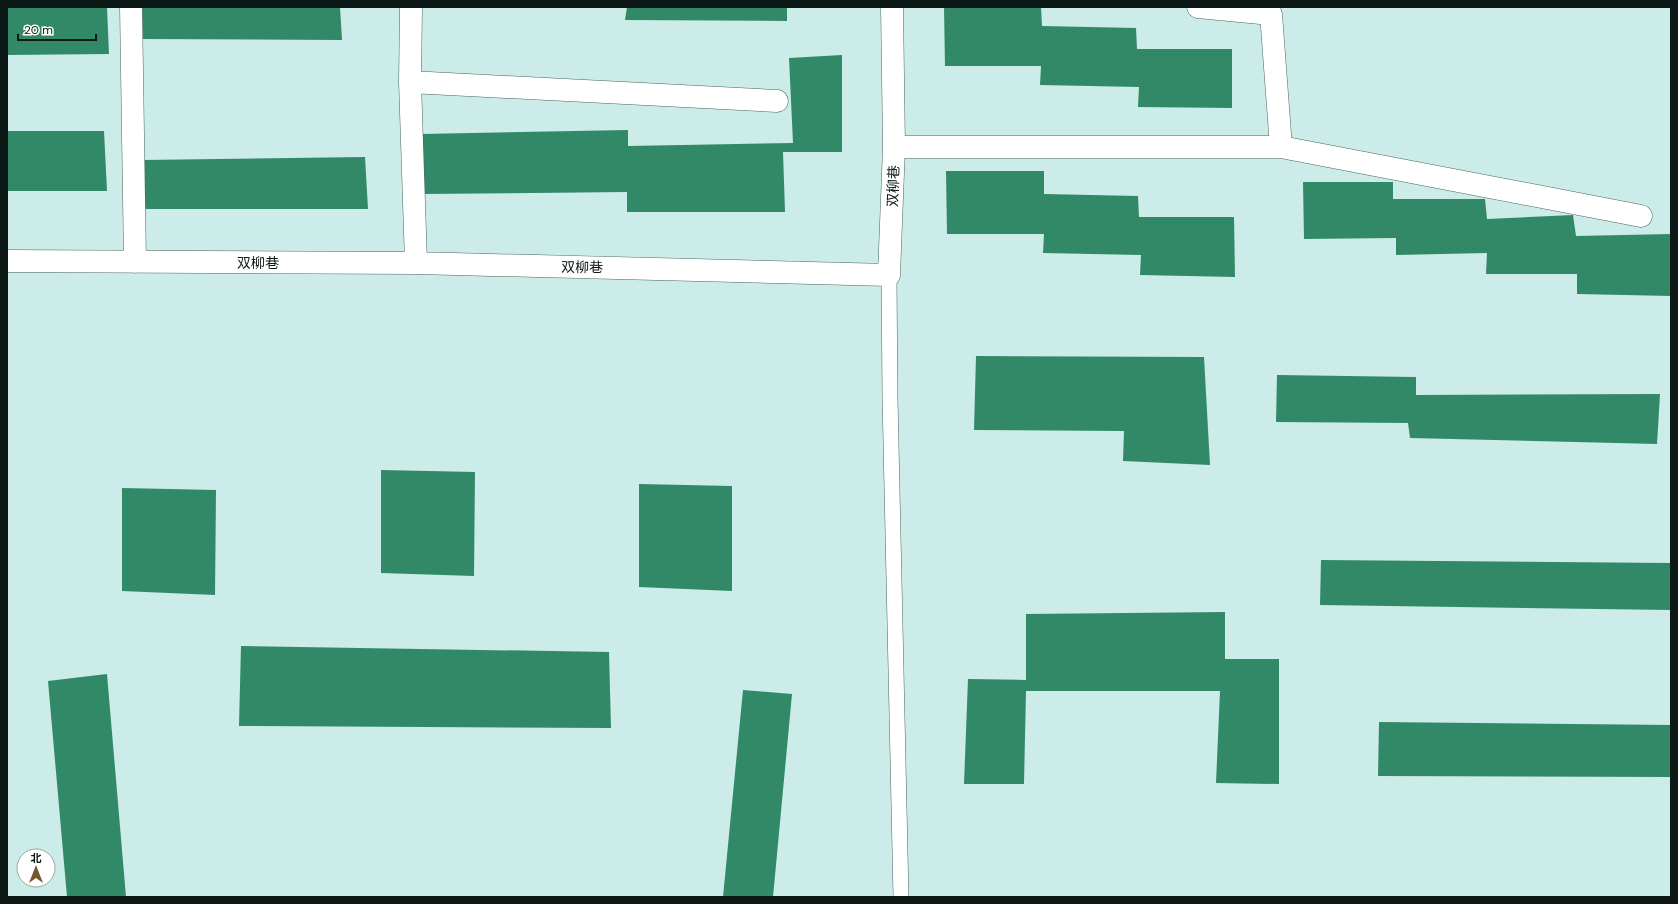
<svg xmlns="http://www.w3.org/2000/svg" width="1678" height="904" viewBox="0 0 1678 904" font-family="'DM Sans','Noto Sans SC',sans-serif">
	<rect width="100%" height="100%" fill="#cbece8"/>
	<path fill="#328967" d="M7 7H107L109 54 7 55Z
		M141 7H340L342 40 141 39Z
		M627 7H787V21L625 20Z
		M944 7H1041L1042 26 1136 28 1137 49H1232V108L1138 107 1139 87 1040 85 1041 66H945Z
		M842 55V152H783L785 212H627V192L421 194V134L628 130V146L793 143 789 58Z
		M7 131H104L107 191H7Z
		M365 157 368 209H144L143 160Z
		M946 171H1044V194L1138 196 1139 217H1234L1235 277 1140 275 1141 255 1043 253 1044 234H947Z
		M1303 182H1393V199H1485L1487 219 1573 215 1576 236 1671 234V296L1577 294V274H1486L1487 253 1396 255V238L1304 239Z
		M976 356 1204 357 1210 465 1123 461 1124 431 974 430Z
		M1277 375 1416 377V395L1660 394 1657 444 1410 438 1408 423 1276 422Z
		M381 470 475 472 474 576 381 573Z
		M639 484 732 486V591L639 587Z
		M122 488 216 490 215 595 122 591Z
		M1321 560 1671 563V610L1320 605Z
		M1225 612V659H1279V784L1216 783 1220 691H1026L1024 784H964L968 679 1026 680V614Z
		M241 646 609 652 611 728 239 726Z
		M107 674 126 897H67L48 681Z
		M743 690 792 694 773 897H723Z
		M1379 722 1671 725V777L1378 776Z"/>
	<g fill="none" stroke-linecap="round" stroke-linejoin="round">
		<g stroke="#486662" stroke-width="16">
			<path id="lane" d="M889 275 890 398 901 897"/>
		</g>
		<g stroke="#486662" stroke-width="23">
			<path id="street" d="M131 7 135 262
				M1198 7 1271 14 1281 147
				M410 82 411 7
				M894 147H1281L1641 216
				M7 261 416 263 889 275 894 147 892 7
				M416 263 410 82 777 101"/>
		</g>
		<use href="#lane" stroke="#fff" stroke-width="15"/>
		<use href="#street" stroke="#fff" stroke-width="22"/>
	</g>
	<g text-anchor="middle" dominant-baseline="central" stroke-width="4" stroke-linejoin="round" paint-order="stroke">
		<g font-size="14" fill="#0c1816" stroke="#fff">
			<text transform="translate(893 186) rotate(-88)">双柳巷</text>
			<text x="258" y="263">双柳巷</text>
			<text transform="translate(582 267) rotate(1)">双柳巷</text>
		</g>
	</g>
	<rect width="1678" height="904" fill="none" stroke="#0c1816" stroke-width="16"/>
	<g transform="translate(36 868)"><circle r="19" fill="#ffffff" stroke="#9ea3a2"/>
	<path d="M0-3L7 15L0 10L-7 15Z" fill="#73572a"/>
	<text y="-6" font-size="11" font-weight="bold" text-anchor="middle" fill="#0c1816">北</text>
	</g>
	<path d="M18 34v6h78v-6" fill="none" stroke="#0c1816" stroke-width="2"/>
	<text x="24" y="34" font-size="12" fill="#0c1816" stroke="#ffffff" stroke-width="3" paint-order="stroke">20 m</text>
</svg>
